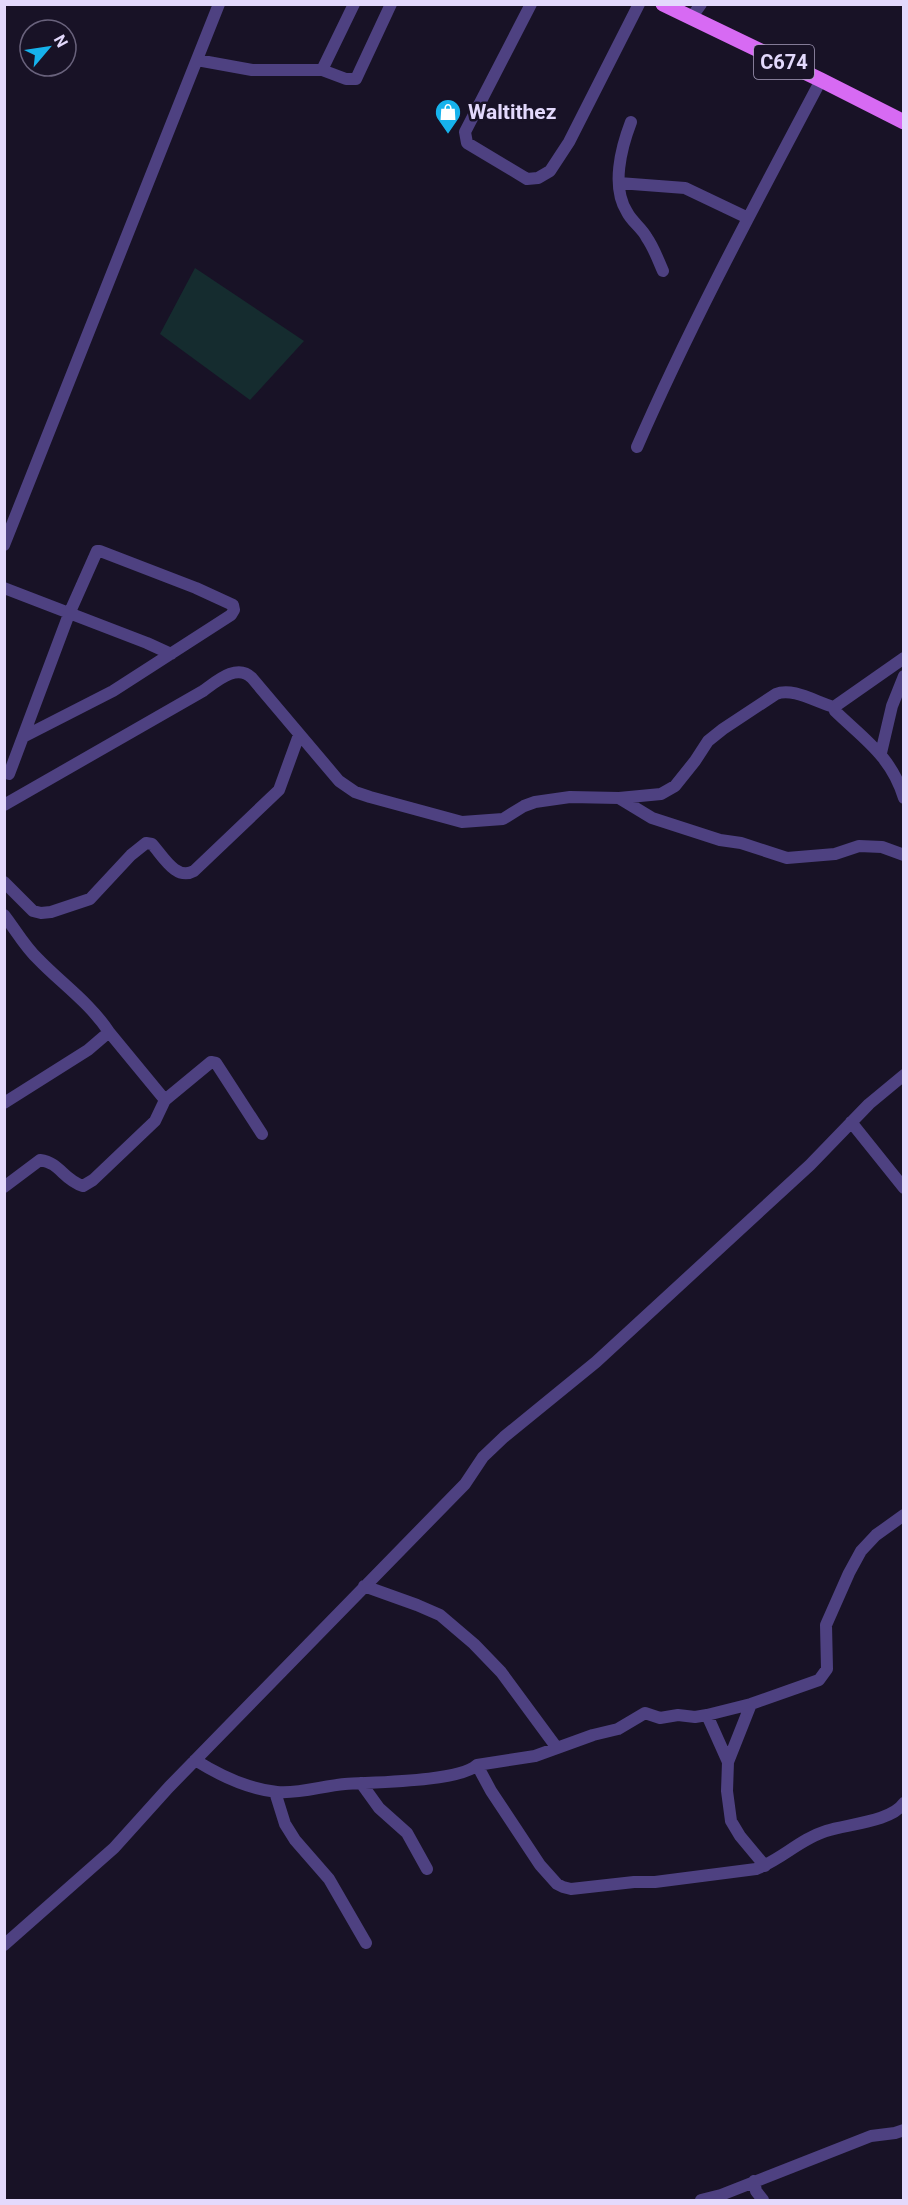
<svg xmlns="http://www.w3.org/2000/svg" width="908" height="2205" viewBox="0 0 908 2205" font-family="Roboto,sans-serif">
	<rect width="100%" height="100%" fill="#181226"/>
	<path fill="#152c2f" d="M195 268 304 341 250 400 160 334Z"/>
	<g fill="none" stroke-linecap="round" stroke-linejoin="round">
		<path stroke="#4e4181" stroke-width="12" d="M531 4 465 132 467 143 527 179 538 178 550 171 569 142 639 4
			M691 18 701 4
			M197 60 252 70H322L346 79H356L391 4
			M322 70 354 4
			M631 122C621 148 611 187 627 212 632 222 642 228 647 238 654 248 658 260 663 271
			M619 183 685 188 748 218
			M637 447C692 321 757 201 821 80
			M4 545 219 4
			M4 588 147 643 171 654
			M904 658 834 707 835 711C865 740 891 756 904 798
			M881 753 892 706 904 676
			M9 774 69 614 97 551H100L196 588 233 605 234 610 231 615 113 691 23 737
			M619 798 661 794 675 786 695 761 708 741 723 729 776 694C792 687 816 702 834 707
			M4 805 203 691C217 681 237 663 252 678L339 781 355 792 370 797 462 822 503 819 524 806 535 802 570 797 619 798 652 818 720 840 741 843 787 858 835 854 859 846 882 847 904 855
			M4 882 33 911 41 913 51 912 90 899 131 855 146 843 152 844C163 856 176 881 194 871L279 790 299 735
			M4 915C15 929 25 947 38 959 61 983 90 1003 109 1032L88 1050 4 1103
			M109 1032 165 1100
			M851 1122 904 1188
			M4 1187 40 1160C61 1163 62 1179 83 1186L93 1180 155 1121 165 1100 211 1062 216 1063 262 1134
			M364 1586 417 1605 440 1615 474 1644 501 1672 557 1748
			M707 1715 728 1762 727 1791 731 1821 740 1836 765 1866
			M195 1760C219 1775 248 1789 277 1792 300 1794 322 1786 345 1784 374 1782 458 1782 477 1765L535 1756 593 1735 618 1729 645 1713 660 1718 678 1715 695 1717 707 1715 751 1704 819 1680 827 1669 826 1625 849 1573 861 1551 876 1535 904 1515
			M728 1762 751 1704
			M477 1765 491 1791 540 1865 557 1884 563 1887 571 1889 634 1882H655L756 1869C781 1860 800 1839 826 1831 847 1824 891 1822 904 1803
			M361 1783 379 1808 407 1833 427 1869
			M275 1792 285 1824 295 1840 329 1879 366 1943
			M4 1945 114 1848 169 1787 465 1484 483 1457 504 1437 596 1362 810 1165 869 1104 904 1075
			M754 2181 756 2191 763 2200
			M701 2200 721 2195 871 2136 895 2133 904 2130"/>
		<path stroke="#d76af3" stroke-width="15" d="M663 4 821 80 904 122"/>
	</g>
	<defs>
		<g id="shop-pin" transform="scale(1.35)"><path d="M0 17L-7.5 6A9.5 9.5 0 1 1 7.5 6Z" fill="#16b2ec" stroke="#181226"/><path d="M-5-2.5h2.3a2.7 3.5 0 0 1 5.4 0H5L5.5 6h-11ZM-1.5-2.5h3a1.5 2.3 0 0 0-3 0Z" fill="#fff"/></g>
	</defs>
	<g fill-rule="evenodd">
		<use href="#shop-pin" x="448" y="112"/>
	</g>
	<g text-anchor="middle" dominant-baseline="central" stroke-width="5" stroke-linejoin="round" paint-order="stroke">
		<rect fill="#181226" stroke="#a69dbc" stroke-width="1.5" x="754" y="45" width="60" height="34" rx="4.5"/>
		<g font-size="20" font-weight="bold" fill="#e3d9fc">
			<text x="784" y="62">C674</text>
		</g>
		<g font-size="21" font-weight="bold" fill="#e3d9fc" stroke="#181226" text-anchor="start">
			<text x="468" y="112">Waltithez</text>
		</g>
	</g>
	<rect width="908" height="2205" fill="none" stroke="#e3d9fc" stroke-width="12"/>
	<g transform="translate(48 48) rotate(61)"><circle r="28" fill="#181226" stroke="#69627c" stroke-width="1.5"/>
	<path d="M0-4.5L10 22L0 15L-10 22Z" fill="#16b2ec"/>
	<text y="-9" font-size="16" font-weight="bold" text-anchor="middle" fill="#e3d9fc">N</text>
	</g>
</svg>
